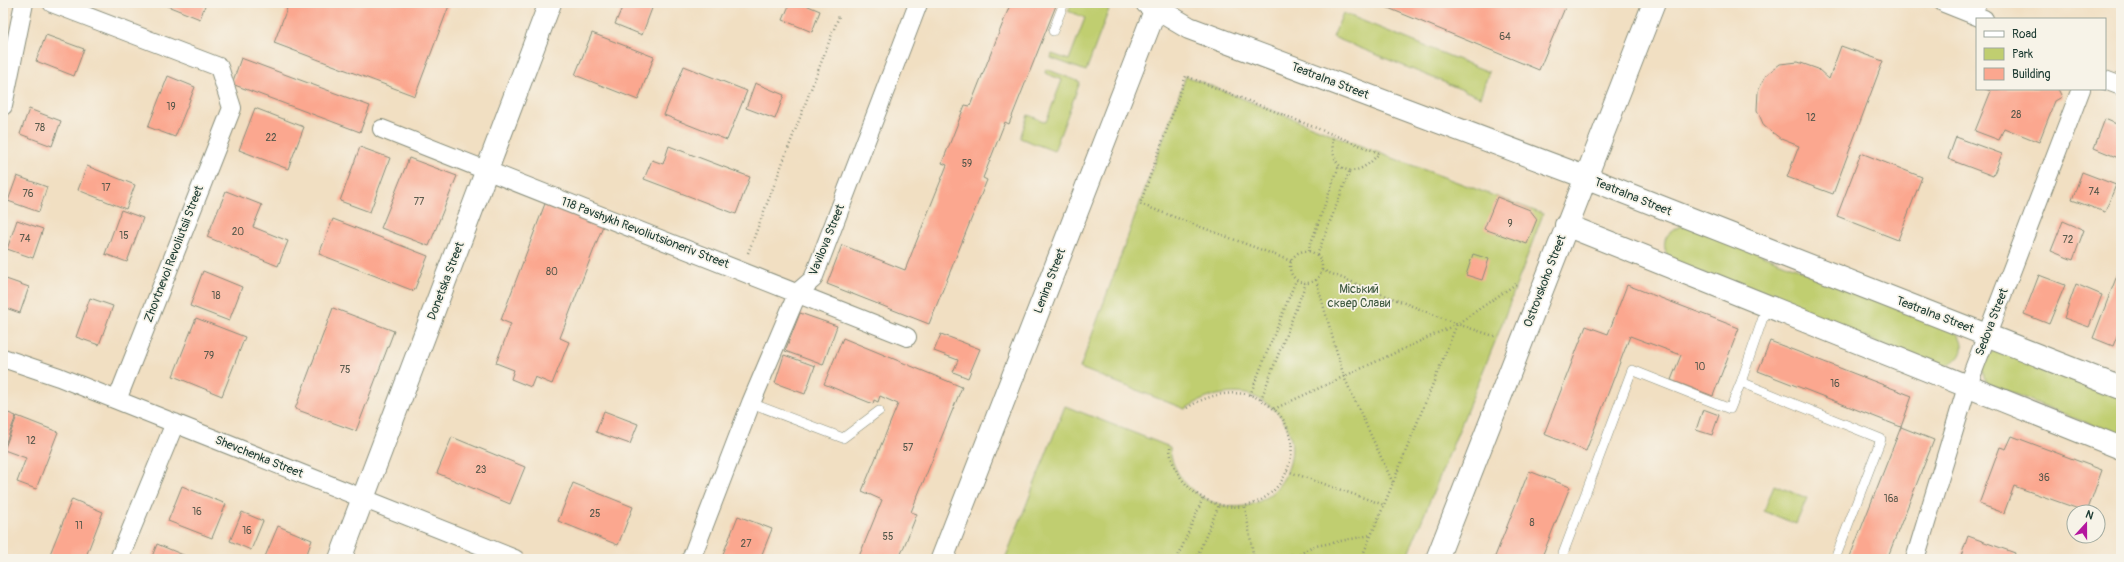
<svg xmlns="http://www.w3.org/2000/svg" width="2124" height="562" viewBox="0 0 2124 562" font-family="Pangolin,sans-serif">
	<rect width="100%" height="100%" fill="#f7f3e8"/>
	<filter id="ink" filterUnits="userSpaceOnUse"><feTurbulence type="fractalNoise" baseFrequency=".025" numOctaves="2"/><feDisplacementMap in="SourceGraphic" scale="8" xChannelSelector="R" yChannelSelector="G"/><feConvolveMatrix kernelMatrix="1 2 1 2 8 2 1 2 1" color-interpolation-filters="sRGB"/></filter>
	<filter id="wash" filterUnits="userSpaceOnUse"><feTurbulence type="fractalNoise" baseFrequency=".012" numOctaves="4" result="noise"/><feDisplacementMap in="SourceGraphic" scale="16" xChannelSelector="R" yChannelSelector="G"/><feGaussianBlur stdDeviation="0.9" result="paint"/><feColorMatrix in="noise" values="0 0 0 0 0 0 0 0 0 0 0 0 0 0 0 0 0 1.4 0 .05"/><feComposite in="paint" operator="in"/></filter>
	<g filter="url(#wash)">
		<rect width="100%" height="100%" fill="#f1dfc2"/>
		<path fill="#c0ce70" stroke="#708652" d="M1072 3 1111 4 1086 71 1051 58 1052 54 1069 60 1085 18 1068 11Z
			M1343 13 1489 72 1480 97 1333 37Z
			M1046 69 1080 82 1054 151 1020 138 1028 115 1046 122 1062 80 1045 73Z
			M1186 76 1379 153 1543 214 1497 337 1406 559H1005L1065 406 1170 447C1170 467 1186 489 1204 498 1271 535 1323 446 1270 406 1262 400 1255 396 1246 394 1223 391 1204 397 1185 409L1080 368Z
			M1685 225 1953 329C1971 347 1961 365 1937 366L1670 261C1659 242 1665 231 1685 225Z
			M2002 348 2121 395V437L1987 383C1977 364 1982 353 2002 348Z
			M1774 485 1807 498 1796 524 1764 511Z"/>
		<g id="blocks">
			<path fill="#fba78f" d="M160 3H206L200 19Z
				M289 3H450L415 96 274 43Z
				M624 3H654L642 35 615 24Z
				M790 3H801L820 11 812 32 783 20Z
				M1005 3H1057L1009 124 1005 122 983 178 987 180 929 324 827 284 842 245 905 270 947 165 942 163 965 105 970 106 1010 5Z
				M1376 3H1567L1539 70Z
				M592 33 654 57 638 100 575 75Z
				M46 35 84 49 74 76 36 61Z
				M1841 46 1883 61 1833 194 1787 177 1799 146 1781 139 1764 126 1757 110 1758 91 1766 75 1780 64 1798 62 1818 69 1829 79Z
				M241 58 370 106 360 132 232 84Z
				M684 66 747 91 727 140 664 115Z
				M168 76 195 87 175 137 148 127Z
				M755 83 784 95 775 119 746 108Z
				M1985 89H2058L2062 97 2055 101 2039 142 2004 128 1999 140 1975 131 1991 91Z
				M255 108 304 127 288 169 239 150Z
				M29 109 61 121 52 146 20 134Z
				M2105 119 2121 126V159L2094 148Z
				M1956 137 2002 154 1993 176 1948 159Z
				M669 146 750 177 736 214 644 179 652 160 663 164Z
				M360 147 390 158 370 212 340 201Z
				M1861 153 1922 177 1898 240 1837 216Z
				M409 158 457 176 429 246 381 228Z
				M87 166 135 185 126 209 78 190Z
				M2082 172 2116 185 2105 212 2072 200Z
				M17 176 47 187 39 212 8 201Z
				M226 191 262 205 253 227 288 241 278 266 207 237Z
				M1497 197 1530 210 1537 219 1527 244 1484 229Z
				M546 201 604 223 560 338 569 342 552 384 535 377 531 387 511 379 514 370 496 363 511 324 501 320Z
				M121 210 143 218 127 262 105 254Z
				M333 219 428 256 414 291 319 254Z
				M17 220 43 229 33 258 7 249Z
				M2063 221 2084 230 2073 260 2051 251Z
				M1473 254 1489 259 1482 280 1466 275Z
				M203 271 242 287 229 321 190 306Z
				M2118 273 2121 274V326L2113 346 2093 338Z
				M2039 275 2065 285 2049 324 2024 314Z
				M3 278 29 287 20 313 3 307Z
				M2076 284 2102 295 2089 327 2064 318Z
				M1627 285 1739 328 1713 396 1671 380 1681 355 1630 336 1586 451 1544 434 1586 326 1608 334Z
				M90 298 113 306 99 345 76 337Z
				M333 308 394 331 356 431 295 409Z
				M800 313 837 326 823 365 785 351Z
				M196 318 245 337 222 396 173 376Z
				M941 334 980 349 968 378 953 372 958 360 934 351Z
				M843 338 962 387 911 512 917 514 899 559H858L882 500 862 491 898 404 880 396 878 402 874 400 873 404 824 384Z
				M1770 341 1912 396 1901 427 1758 371Z
				M784 355 815 366 805 394 775 383Z
				M1703 409 1719 415 1712 435 1696 430Z
				M3 411 16 416 3 450Z
				M604 411 638 424 630 444 596 432Z
				M17 416 58 432 36 489 17 482 26 458 4 450Z
				M1901 427 1934 440 1887 559H1849Z
				M2012 436 2102 470 2087 512 2014 486 2004 513 1979 504 2000 447 2006 449Z
				M452 437 525 467 510 504 437 473Z
				M1529 471 1570 487 1541 559H1494Z
				M573 483 633 507 618 545 558 521Z
				M182 486 226 504 212 538 168 521Z
				M72 499 103 512 85 559H48Z
				M242 512 263 521 251 550 230 541Z
				M738 516 772 529 760 559H721Z
				M278 526 312 540 305 559H264Z
				M1968 536 2015 553 2013 559H1960Z
				M157 544 193 559H151Z"/>
		</g>
	</g>
	<g filter="url(#ink)">
		<use href="#blocks" fill-opacity="0" stroke="#888e7b" stroke-width="1"/>
		<g fill="none" stroke-linecap="round" stroke-linejoin="round">
			<g stroke="#888e7b" stroke-width="10">
				<path id="service" d="M1977 16 1982 3
					M1053 31 1064 3
					M1767 306 1741 382 1881 439 1835 559
					M751 403 843 438 879 411
					M1561 559 1632 370 1730 409 1741 382"/>
			</g>
			<g stroke="#888e7b" stroke-width="20">
				<path id="minor" d="M52 3 219 67 232 108 117 400
					M1944 3 1984 19
					M2105 80 2121 86
					M3 106 24 3
					M382 129 907 337
					M3 358 59 377 515 559
					M119 559 175 423
					M691 559 751 403 798 292 813 279 918 4
					M1915 559 1967 387 2081 89"/>
			</g>
			<g stroke="#888e7b" stroke-width="24">
				<path id="tertiary" d="M1147 3 1189 28 1585 177 2121 388
					M1566 225 2121 448
					M340 559 550 3
					M1437 559 1654 3"/>
			</g>
			<g stroke="#888e7b" stroke-width="24">
				<path id="secondary" d="M942 559 1158 3"/>
			</g>
			<path stroke="#888e7b" stroke-width="2.5" stroke-dasharray="1 3" stroke-linecap="butt" d="M1308 251 1339 166
				M1290 267a16 16 0 1 1 32 0a16 16 0 1 1-32 0Z
				M748 253 839 16
				M1317 255 1350 170
				M1291 261 1140 204 1186 76 1379 153C1357 182 1328 174 1333 135
				M1322 270 1457 324 1497 337
				M1316 280 1344 377 1393 483
				M1250 395 1296 280
				M1261 399 1306 283
				M1274 409 1457 324 1516 284
				M1170 447C1170 467 1186 489 1203 498 1270 535 1323 446 1270 406 1262 400 1255 396 1246 394 1223 391 1204 397 1185 409
				M1287 471 1384 505 1457 324
				M1245 507 1254 559
				M1177 559 1203 498
				M1196 559 1219 505
				M1293 559 1311 547 1371 535
				M1361 559 1384 505"/>
			<use href="#service" stroke="#fff" stroke-width="9"/>
			<use href="#minor" stroke="#fff" stroke-width="18"/>
			<use href="#tertiary" stroke="#fff" stroke-width="22"/>
			<use href="#secondary" stroke="#fff" stroke-width="22"/>
		</g>
	</g>
	<g text-anchor="middle" dominant-baseline="central" stroke-width="3.5" stroke-linejoin="round" paint-order="stroke">
		<g font-size="10" fill="#56584b">
			<text x="1505" y="37">64</text>
			<text x="171" y="107">19</text>
			<text x="2016" y="115">28</text>
			<text x="1811" y="118">12</text>
			<text x="40" y="128">78</text>
			<text x="271" y="138">22</text>
			<text x="967" y="164">59</text>
			<text x="106" y="188">17</text>
			<text x="2094" y="192">74</text>
			<text x="28" y="194">76</text>
			<text x="419" y="202">77</text>
			<text x="1510" y="224">9</text>
			<text x="238" y="232">20</text>
			<text x="124" y="236">15</text>
			<text x="25" y="239">74</text>
			<text x="2068" y="240">72</text>
			<text x="552" y="272">80</text>
			<text x="216" y="296">18</text>
			<text x="209" y="356">79</text>
			<text x="1700" y="367">10</text>
			<text x="345" y="370">75</text>
			<text x="1835" y="384">16</text>
			<text x="31" y="441">12</text>
			<text x="908" y="448">57</text>
			<text x="481" y="470">23</text>
			<text x="2044" y="478">36</text>
			<text x="1891" y="499">16а</text>
			<text x="197" y="512">16</text>
			<text x="595" y="514">25</text>
			<text x="1532" y="523">8</text>
			<text x="79" y="526">11</text>
			<text x="247" y="531">16</text>
			<text x="888" y="537">55</text>
			<text x="746" y="544">27</text>
		</g>
		<g font-size="12" fill="#1f3d34" stroke="#f7f3e8">
			<text transform="translate(1330 81) rotate(21)">Teatralna Street</text>
			<text transform="translate(1633 197) rotate(22)">Teatralna Street</text>
			<text transform="translate(645 233) rotate(21)">118 Pavshykh Revoliutsioneriv Street</text>
			<text transform="translate(827 240) rotate(-68)">Vavilova Street</text>
			<text transform="translate(174 254) rotate(-69)">Zhovtnevoi Revoliutsii Street</text>
			<text transform="translate(446 281) rotate(-69)">Donetska Street</text>
			<text transform="translate(1050 281) rotate(-69)">Lenina Street</text>
			<text transform="translate(1545 281) rotate(-69)">Ostrovskoho Street</text>
			<text transform="translate(1935 315) rotate(21)">Teatralna Street</text>
			<text transform="translate(1992 322) rotate(-69)">Sedova Street</text>
			<text transform="translate(259 457) rotate(22)">Shevchenka Street</text>
		</g>
		<g font-size="12" fill="#3f5a40" stroke="#f7f3e8">
			<text x="1359" y="289">Міський<tspan x="1359" dy="14">сквер Слави</tspan></text>
		</g>
	</g>
	<rect width="2124" height="562" fill="none" stroke="#f7f3e8" stroke-width="16"/>
	<rect x="1976" y="18" width="130" height="72" fill="#f7f3e8" stroke="#a1aaa0"/>
	<rect x="1984" y="31" width="20" height="6" fill="#ffffff" stroke="#a1aaa0"/>
	<text x="2012" y="38" font-size="12" fill="#1f3d34">Road</text>
	<rect x="1984" y="48" width="20" height="12" fill="#c0ce70" stroke="#a1aaa0"/>
	<text x="2012" y="58" font-size="12" fill="#1f3d34">Park</text>
	<rect x="1984" y="68" width="20" height="12" fill="#fba78f" stroke="#a1aaa0"/>
	<text x="2012" y="78" font-size="12" fill="#1f3d34">Building</text>
	<g transform="translate(2086 524) rotate(21)"><circle r="19" fill="#f7f3e8" stroke="#a1aaa0"/>
	<path d="M0-3L7 15L0 10L-7 15Z" fill="#b5179e"/>
	<text y="-6" font-size="11" font-weight="bold" text-anchor="middle" fill="#1f3d34">N</text>
	</g>
</svg>
